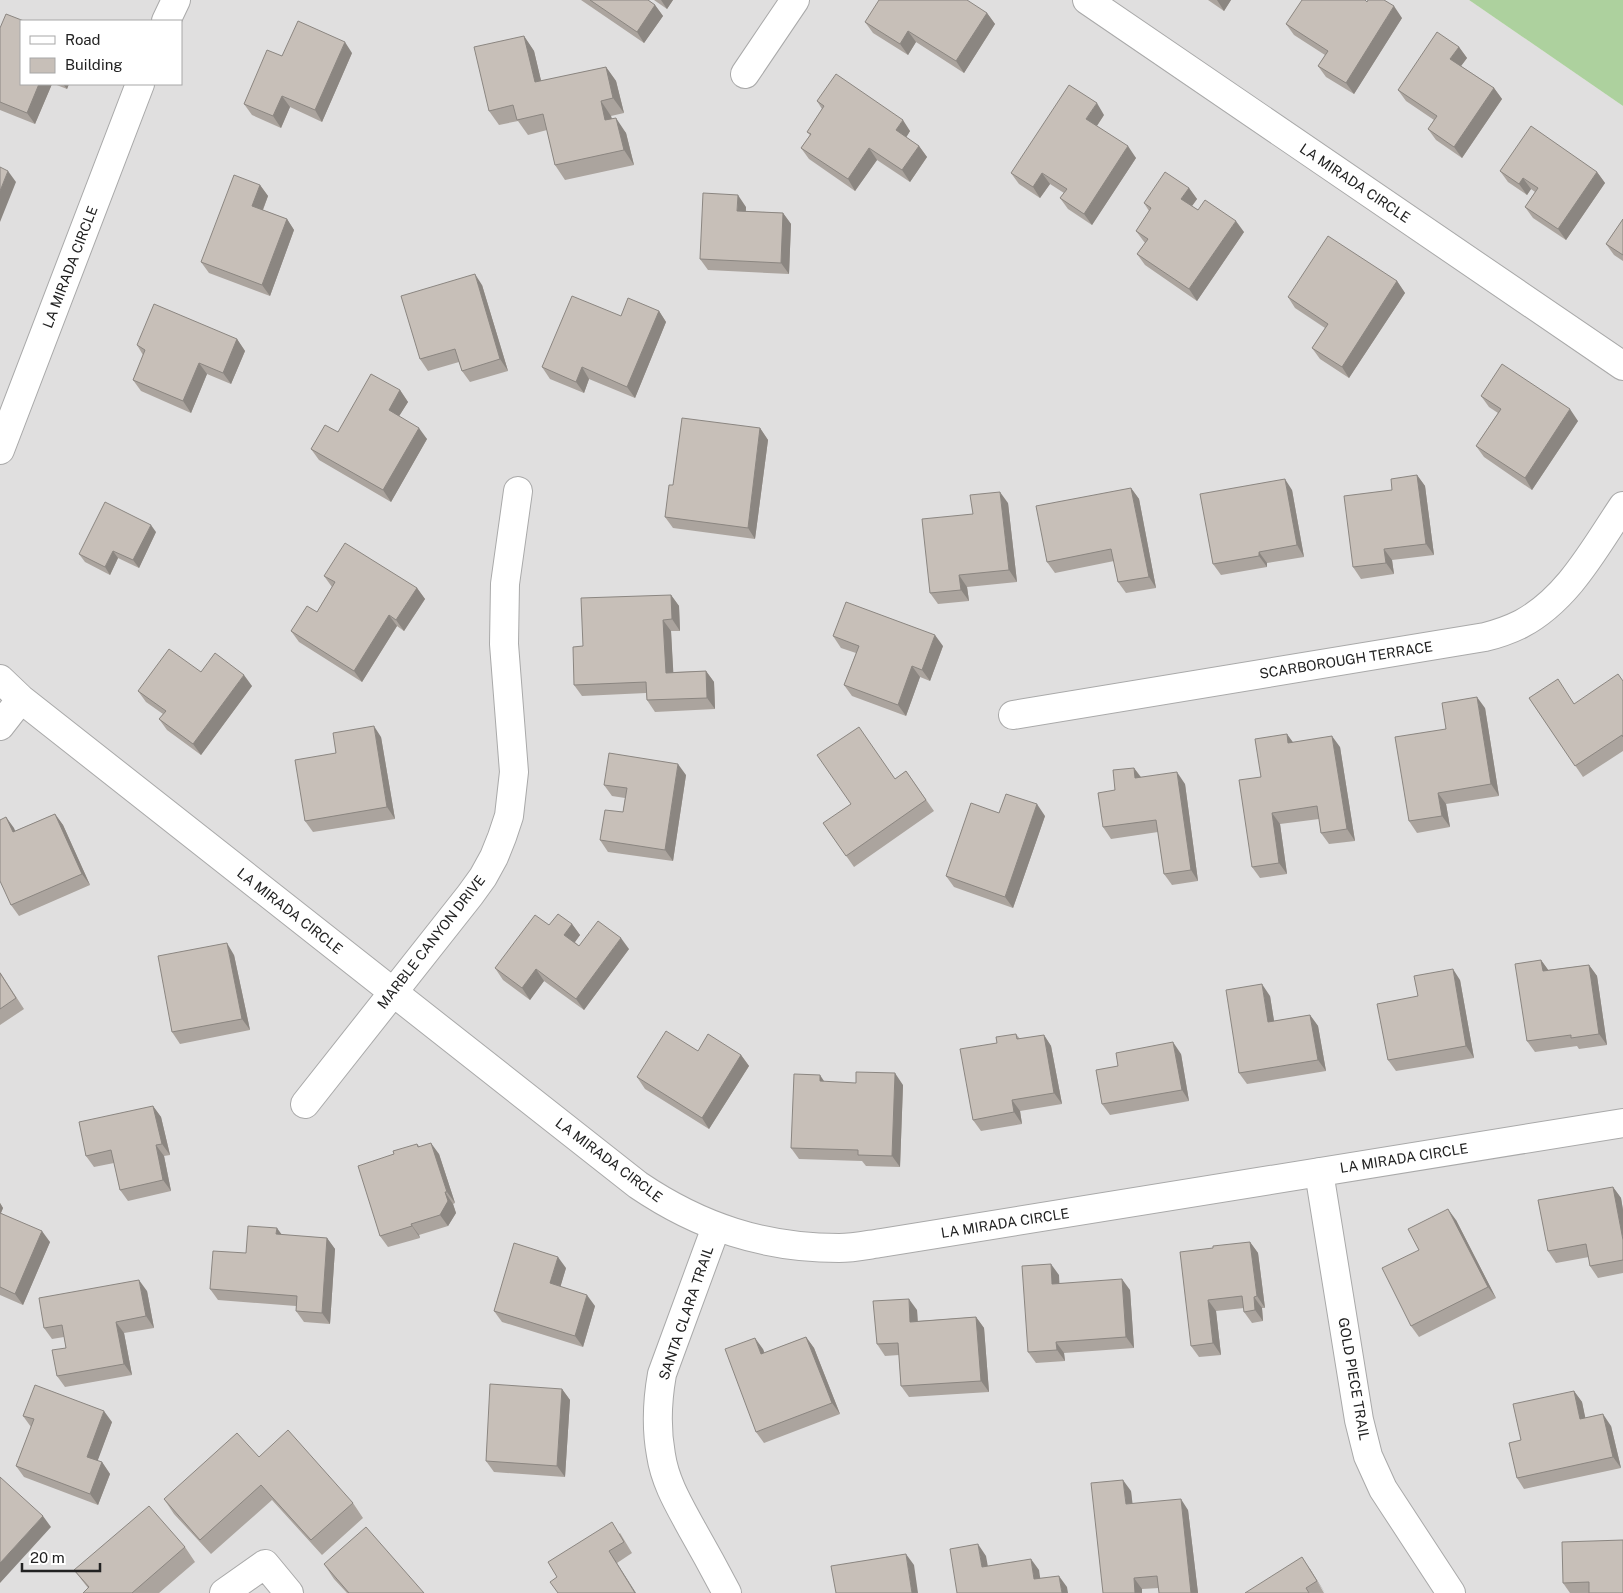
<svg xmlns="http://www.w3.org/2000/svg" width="1623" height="1593" viewBox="0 0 1623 1593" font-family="'Public Sans',sans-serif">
	<rect width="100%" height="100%" fill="#f2efe9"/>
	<path fill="#e0dfdf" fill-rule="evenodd" d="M0 0H1469L1623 106V1593H0ZM21 21H181V84H21Z"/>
	<path fill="#add19e" d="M1470 0H1623V106L1469 0Z"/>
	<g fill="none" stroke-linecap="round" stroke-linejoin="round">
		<g stroke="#a9a9a9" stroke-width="30">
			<path id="street" d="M1087 0 1623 366
				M166 21 176 0
				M745 74 795 0
				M0 450 140 84
				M0 679 21 699 638 1185C700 1227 764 1248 839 1248 853 1248 867 1245 881 1243L1623 1123
				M1013 715 1485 637C1497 634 1509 630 1521 624 1568 599 1594 549 1623 506
				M0 726 21 699
				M305 1104 470 895 483 877 494 857 502 837 509 816 514 772 504 644 505 584 518 491
				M1319 1172 1359 1420 1368 1456 1383 1489 1451 1593
				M716 1227 662 1374C657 1402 656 1428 661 1455 665 1482 679 1505 692 1529 704 1550 716 1572 727 1593
				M224 1593 265 1564 289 1593"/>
		</g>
		<use href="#street" stroke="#fff" stroke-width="28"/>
	</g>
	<path fill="#aba49e" d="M581 0H648L655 5 663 16 644 43Z
		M654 0H673L667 9Z
		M1208 0H1231L1224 11Z
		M987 13 995 24 964 73 916 42 908 55 873 33 865 22Z
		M1402 18 1354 94 1326 77 1318 66 1325 55 1294 35 1286 24Z
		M0 28 21 84H52L35 124 0 110Z
		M524 36 534 51 541 81 606 67 616 81 624 113 611 116 612 119 626 133 634 165 565 180 555 165 547 130 528 135 518 121 499 125 489 111Z
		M1459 47 1467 58 1461 66 1494 88 1502 99 1462 158 1436 140 1428 129 1434 120 1406 101 1398 90Z
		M352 53 322 122 290 107 281 128 252 115 244 104 282 56Z
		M54 84H69L67 89Z
		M817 101 910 131 906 137 919 146 927 157 910 182 877 160 855 191 809 159 801 148 810 135 807 132 822 109Z
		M1104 115 1097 126 1136 158 1092 225 1068 209 1060 198 1064 193 1050 184 1040 198 1019 184 1011 173Z
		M1500 171 1597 172 1605 183 1566 240 1533 218 1525 207 1535 192 1531 189 1527 195 1508 182Z
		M260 185 268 196 263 210 287 219 294 230 270 296 209 273 201 262Z
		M1189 188 1197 199 1192 206 1198 210 1244 232 1197 301 1145 265 1137 254 1145 243 1136 231 1149 211 1144 203Z
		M746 207V211L783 213 791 224 789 274 708 270 700 259Z
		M1623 219V261L1614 255 1606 244Z
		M1397 281 1405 293 1349 378 1320 359 1312 348 1325 328 1295 308 1288 297Z
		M482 285 508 371 470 382 462 371 459 362 428 371 420 359Z
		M659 311 666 322 635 398 589 379 584 393 550 379 542 367 621 316Z
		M237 339 245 351 231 384 207 374 191 413 141 391 133 380 143 355 137 345Z
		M400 390 408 402 399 416 427 439 391 502 319 460 311 449Z
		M1481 396 1578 421 1532 490 1484 457 1476 446 1498 413 1489 407Z
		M760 428 768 440 755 539 673 528 665 517 673 485Z
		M1417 475 1425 486 1434 555 1392 560 1394 574 1361 579 1353 567 1392 490Z
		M1131 488 1139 499 1156 588 1126 593 1118 582 1114 561 1055 573 1047 562Z
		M1292 490 1304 557 1267 563V567L1221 575 1213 564Z
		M1008 503 1017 582 967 587 969 601 938 604 930 593 973 514Z
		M156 532 139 568 118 558 110 575 85 562 79 554Z
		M324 576 417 588 425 599 404 631 397 626 362 682 299 642 291 631 317 612 332 587Z
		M671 595 679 606 680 631H671L673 672 706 671 714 682 715 709 655 712 647 700 646 693 582 696 574 685 583 646Z
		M833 636 943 646 930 681 920 677 906 716 852 696 844 685 856 653 841 648Z
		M201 672 252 686 201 755 167 730 159 719 163 714 146 702 138 691Z
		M1623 681V751L1583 777 1529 698 1574 704Z
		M1485 708 1499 796 1446 804 1450 827 1417 833 1409 821 1446 729Z
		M1287 734 1292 742 1340 747 1355 841 1329 844 1321 833 1319 819 1280 824 1287 874 1260 878 1252 867 1261 777Z
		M381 737 395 819 313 832 305 821 336 753Z
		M1134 768 1141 777 1185 784 1198 881 1172 885 1164 874 1158 832 1111 839 1103 827 1115 790Z
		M906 771 934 811 854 867 823 823 895 779Z
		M686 775 673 861 608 852 600 840 623 812 625 798 612 796 604 785Z
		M999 813 1045 816 1013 908 954 887 946 876Z
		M55 814 63 825 90 885 19 916 11 905 6 817 15 831Z
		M572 924 580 935 575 942 579 946 629 949 584 1010 544 981 530 1000 503 980 495 968 549 925Z
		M234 955 250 1030 180 1044 172 1032Z
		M1541 960 1548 970 1589 965 1597 976 1607 1045 1579 1049 1577 1046 1535 1052 1527 1041Z
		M0 972 24 1009 0 1025Z
		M1460 980 1474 1058 1396 1071 1388 1060 1418 996Z
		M1270 996 1274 1021 1310 1015 1318 1026 1326 1071 1247 1084 1239 1073Z
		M1016 1034 1020 1039 1044 1035 1051 1046 1062 1104 1020 1111 1022 1124 981 1131 973 1120 997 1043Z
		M698 1051 741 1055 749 1066 709 1129 645 1089 637 1077Z
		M1181 1054 1189 1101 1110 1115 1102 1104Z
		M825 1082 903 1085 900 1167 866 1166 862 1161 799 1159 791 1148Z
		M153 1106 161 1117 170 1155 164 1156 171 1191 128 1201 120 1190 114 1163 94 1167 86 1156Z
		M417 1144 419 1146 439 1154 455 1203 453 1204 456 1213 448 1226 419 1235 420 1238 388 1247 380 1236 394 1154Z
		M1613 1187 1621 1198 1623 1210V1273L1598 1278 1590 1266 1589 1257 1556 1263 1548 1251Z
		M0 1203 3 1208 1 1213 50 1242 23 1305 0 1295Z
		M1456 1220 1496 1298 1419 1337 1411 1326 1419 1250Z
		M282 1235 327 1238 335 1249 330 1324 304 1322 296 1311V1306L218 1300 210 1289 246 1253Z
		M1250 1242 1258 1253 1265 1308H1262L1263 1321 1252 1323 1244 1312V1308L1216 1311 1221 1355 1199 1357 1191 1346 1213 1248Z
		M566 1268 560 1287 595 1306 583 1347 502 1322 494 1311Z
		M1059 1275V1283L1130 1290 1134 1348 1064 1353 1065 1361 1036 1363 1028 1352Z
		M147 1291 154 1328 124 1333 132 1375 65 1387 57 1376 66 1348 64 1337 52 1339 44 1328Z
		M917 1310 918 1321 976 1317 984 1328 989 1392 909 1397 901 1386 899 1355 885 1356 877 1344Z
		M806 1337 814 1348 840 1414 764 1443 756 1432 763 1349 764 1353Z
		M562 1389 570 1400 565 1477 494 1472 486 1461Z
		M1574 1391 1582 1402 1585 1418 1611 1426 1621 1468 1524 1489 1517 1478 1521 1440Z
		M23 1416 112 1422 97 1461 102 1462 110 1474 98 1505 24 1477 16 1466 31 1427Z
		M259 1457 353 1503 363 1518 322 1555 272 1500 211 1554 174 1514 164 1499Z
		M1131 1491 1132 1503 1188 1510 1198 1593H1159V1588L1142 1589V1593H1103Z
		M620 1533 632 1553 617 1563 558 1593Z
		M1623 1540V1593H1570L1563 1583Z
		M185 1547 195 1562 159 1593H83L88 1588 74 1570Z
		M324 1564 424 1593H347L334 1579Z
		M1310 1569 1324 1593H1245Z"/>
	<path fill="#8b8681" d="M661 0H673L667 9Z
		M1217 0H1231L1224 11Z
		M655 5 663 16 644 43 637 32Z
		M1394 6 1402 18 1354 94 1346 83Z
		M987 13 995 24 964 73 956 61Z
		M908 31 916 42 908 55 900 44Z
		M524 36 534 51 545 97 535 82Z
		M345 42 352 53 322 122 315 110Z
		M1459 47 1467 58 1458 70 1450 59Z
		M606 67 616 81 624 113 613 98Z
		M39 84H52L35 124 27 113Z
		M63 84H69L67 89Z
		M1494 88 1502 99 1462 158 1454 147Z
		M282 96 290 107 281 128 273 116Z
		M601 101 611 116 616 135 605 120Z
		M1097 103 1104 115 1094 130 1086 119Z
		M616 118 626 133 634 165 624 150Z
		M903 120 910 131 904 141 896 130Z
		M919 146 927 157 910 182 902 170Z
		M1128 146 1136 158 1092 225 1084 214Z
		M869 148 877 160 855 191 848 179Z
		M8 171 16 182 0 222V191Z
		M1597 172 1605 183 1566 240 1558 229Z
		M1042 173 1050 184 1040 198 1033 187Z
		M1523 178 1531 189 1527 195 1519 184Z
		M260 185 268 196 260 217 252 206Z
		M1189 188 1197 199 1189 210 1181 199Z
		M738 195 746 207 745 222 737 211Z
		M783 213 791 224 789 274 781 263Z
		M287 219 294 230 270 296 262 285Z
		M1236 221 1244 232 1197 301 1189 289Z
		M475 274 482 285 508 371 500 359Z
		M1397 281 1405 293 1349 378 1342 367Z
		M659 311 666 322 635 398 627 387Z
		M237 339 245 351 231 384 223 373Z
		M199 363 207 374 191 413 183 401Z
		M582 367 589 379 584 393 576 382Z
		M400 390 408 402 396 421 389 410Z
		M1570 409 1578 421 1532 490 1525 478Z
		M419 428 427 439 391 502 383 490Z
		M760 428 768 440 755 539 748 528Z
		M1417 475 1425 486 1434 555 1426 544Z
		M1285 479 1292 490 1304 557 1297 545Z
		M1131 488 1139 499 1156 588 1149 577Z
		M1000 492 1008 503 1017 582 1009 570Z
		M151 525 156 532 139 568 133 560Z
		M1384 549 1392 560 1394 574 1386 563Z
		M113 551 118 558 110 575 105 567Z
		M1259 552 1267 563V567L1259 556Z
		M959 575 967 587 969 601 961 590Z
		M417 588 425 599 404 631 396 620Z
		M671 595 679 606 680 631 672 619Z
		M389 615 397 626 362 682 354 671Z
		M663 620 671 631 674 684 666 673Z
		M935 635 943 646 930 681 922 670Z
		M912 666 920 677 906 716 898 705Z
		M706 671 714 682 715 709 707 698Z
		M244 675 252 686 201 755 193 744Z
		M1477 697 1485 708 1499 796 1491 784Z
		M374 726 381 737 395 819 387 807Z
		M1287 734 1295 745 1288 743Z
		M1332 736 1340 747 1355 841 1347 829Z
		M678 764 686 775 673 861 665 850Z
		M1134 768 1142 779 1135 778Z
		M1177 772 1185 784 1198 881 1191 870Z
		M1438 793 1446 804 1450 827 1442 816Z
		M1037 804 1045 816 1013 908 1005 897Z
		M1272 813 1280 824 1287 874 1279 863Z
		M55 814 63 825 90 885 82 874Z
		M6 817 14 828 20 843 13 832Z
		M572 924 580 935 572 946 564 935Z
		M621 938 629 949 584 1010 576 999Z
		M227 943 234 955 250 1030 242 1019Z
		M1541 960 1549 971H1543Z
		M1589 965 1597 976 1607 1045 1599 1034Z
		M536 969 544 981 530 1000 522 988Z
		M1453 969 1460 980 1474 1058 1466 1046Z
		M1262 984 1270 996 1276 1033 1268 1022Z
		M1310 1015 1318 1026 1326 1071 1318 1060Z
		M1044 1035 1051 1046 1062 1104 1054 1093Z
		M1173 1042 1181 1054 1189 1101 1182 1090Z
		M741 1055 749 1066 709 1129 702 1118Z
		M895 1073 903 1085 900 1167 892 1156Z
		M820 1075 828 1087 820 1081Z
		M1012 1100 1020 1111 1022 1124 1014 1112Z
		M153 1106 161 1117 170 1155 162 1144Z
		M431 1143 439 1154 455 1203 447 1192Z
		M156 1145 164 1156 171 1191 163 1180Z
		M1613 1187 1621 1198 1623 1210V1240Z
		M445 1192 453 1204 456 1213 448 1226 440 1215Z
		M0 1203 3 1208 0 1215Z
		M1448 1209 1456 1220 1496 1298 1488 1287Z
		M411 1224 419 1235 420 1238 412 1226Z
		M277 1228 285 1239 276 1234Z
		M42 1231 50 1242 23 1305 15 1294Z
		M327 1238 335 1249 330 1324 322 1313Z
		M1250 1242 1258 1253 1265 1308 1257 1296Z
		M558 1257 566 1268 558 1295 550 1283Z
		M1051 1264 1059 1275 1060 1295 1052 1284Z
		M1122 1279 1130 1290 1134 1348 1126 1337Z
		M139 1280 147 1291 154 1328 146 1316Z
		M587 1295 595 1306 583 1347 575 1336Z
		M1254 1297 1262 1308 1263 1321 1255 1310Z
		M909 1299 917 1310 918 1333 910 1322Z
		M1208 1300 1216 1311 1221 1355 1213 1343Z
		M976 1317 984 1328 989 1392 981 1381Z
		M116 1322 124 1333 132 1375 124 1364Z
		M806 1337 814 1348 840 1414 832 1403Z
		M755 1338 763 1349 769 1365 761 1354Z
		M1056 1342 1064 1353 1065 1361 1057 1350Z
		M562 1389 570 1400 565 1477 557 1466Z
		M1574 1391 1582 1402 1588 1430 1580 1419Z
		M104 1411 112 1422 95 1468 87 1457Z
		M1603 1414 1611 1426 1621 1468 1613 1457Z
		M102 1462 110 1474 98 1505 90 1494Z
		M1123 1480 1131 1491 1134 1515 1126 1504Z
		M1181 1499 1188 1510 1198 1593H1191Z
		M43 1516 51 1527 0 1583V1563Z
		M978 1544 986 1556 990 1578 982 1567Z
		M609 1551 617 1563 636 1593H635Z
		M906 1554 914 1565 918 1593H912Z
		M1302 1557 1310 1569 1325 1593 1317 1581Z
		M1031 1559 1039 1570 1042 1590 1034 1579Z
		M1059 1576 1067 1587 1068 1593H1062Z
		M1134 1578 1142 1589V1593H1135Z"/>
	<path fill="#c7bfb8" stroke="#8b8681" d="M590 0H648L655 5 637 32Z
		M879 0H967L987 13 956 61 908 31 900 44 865 22Z
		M1302 0H1365L1367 2 1368 0H1384L1394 6 1346 83 1318 66 1328 51 1286 24Z
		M6 14 24 21H21V84H39L27 113 0 102V28Z
		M298 21 345 42 315 110 282 96 273 116 244 104 267 50 282 56Z
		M1437 32 1459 47 1450 59 1494 88 1454 147 1428 129 1437 116 1398 90Z
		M524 36 535 82 606 67 613 98 601 101 605 120 616 118 624 150 555 165 543 114 517 120 513 105 489 111 474 47Z
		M836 74 903 120 896 130 919 146 902 170 869 148 848 179 801 148 811 134 807 132 824 106 817 101Z
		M1069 85 1097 103 1086 119 1128 146 1084 214 1060 198 1067 189 1042 173 1033 187 1011 173Z
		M1531 126 1597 172 1558 229 1525 207 1538 188 1523 178 1519 184 1500 171Z
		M0 167 8 171 0 191Z
		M1165 172 1189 188 1181 199 1198 210 1205 200 1236 221 1189 289 1137 254 1148 239 1136 231 1151 208 1144 203Z
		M234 175 260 185 252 206 287 219 262 285 201 262Z
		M703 193 738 195 737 211 783 213 781 263 700 259Z
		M1623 219V255L1606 244Z
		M1328 236 1397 281 1342 367 1312 348 1328 324 1288 297Z
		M475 274 500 359 462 371 455 349 420 359 401 296Z
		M572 296 621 316 628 298 659 311 627 387 582 367 576 382 542 367Z
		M154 304 237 339 223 373 199 363 183 401 133 380 145 350 137 345Z
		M1502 364 1570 409 1525 478 1476 446 1501 409 1481 396Z
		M371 374 400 390 389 410 419 428 383 490 311 449 325 425 338 432Z
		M682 418 760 428 748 528 665 517 669 485H673Z
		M1417 475 1426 544 1384 549 1386 563 1353 567 1344 496 1392 490 1391 479Z
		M1285 479 1297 545 1259 552V556L1213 564 1200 494Z
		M1131 488 1149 577 1118 582 1111 549 1047 562 1036 506Z
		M1000 492 1009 570 959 575 961 590 930 593 922 519 973 514 970 495Z
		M105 502 151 525 133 560 113 551 105 567 79 554Z
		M345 543 417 588 396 620 389 615 354 671 291 631 307 606 317 612 335 582 324 576Z
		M671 595 672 619 663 620 666 673 706 671 707 698 647 700 646 682 574 685 573 647 583 646 581 598Z
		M846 602 935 635 922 670 912 666 898 705 844 685 859 646 833 636Z
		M169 649 201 672 215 653 244 675 193 744 159 719 166 711 138 691Z
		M1618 674 1623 681V737L1622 735 1575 766 1529 698 1558 679 1574 704Z
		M1477 697 1491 784 1438 793 1442 816 1409 821 1395 737 1446 729 1442 703Z
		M374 726 387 807 305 821 295 760 336 753 333 733Z
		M859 727 895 779 906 771 926 800 846 856 823 823 851 804 817 755Z
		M1287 734 1288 743 1332 736 1347 829 1321 833 1317 806 1272 813 1279 863 1252 867 1239 780 1261 777 1255 739Z
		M609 753 678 764 665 850 600 840 605 810 623 812 627 788 604 785Z
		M1134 768 1135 778 1177 772 1191 870 1164 874 1156 820 1103 827 1098 793 1115 790 1113 770Z
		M1006 794 1037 804 1005 897 946 876 971 803 999 813Z
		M55 814 82 874 11 905 0 881V820L6 817 13 832Z
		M558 914 572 924 564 935 579 946 598 921 621 938 576 999 536 969 522 988 495 968 535 915 549 925Z
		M227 943 242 1019 172 1032 158 956Z
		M1541 960 1543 971 1589 965 1599 1034 1571 1038V1035L1527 1041 1515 964Z
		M1453 969 1466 1046 1388 1060 1377 1004 1418 996 1414 976Z
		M0 973 16 998 0 1009Z
		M1262 984 1268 1022 1310 1015 1318 1060 1239 1073 1226 990Z
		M666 1031 698 1051 708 1034 741 1055 702 1118 637 1077Z
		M1016 1034 1017 1039 1044 1035 1054 1093 1012 1100 1014 1112 973 1120 960 1049 997 1043 996 1037Z
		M1173 1042 1182 1090 1102 1104 1096 1070 1118 1066 1116 1053Z
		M856 1072 895 1073 892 1156 858 1155V1150L791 1148 794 1074 820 1075V1081L856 1083Z
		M153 1106 162 1144 156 1145 163 1180 120 1190 111 1150 86 1156 79 1122Z
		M431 1143 447 1192H445L448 1201 440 1215 411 1224 412 1226 380 1236 358 1166 394 1154 393 1151 417 1144 418 1147Z
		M1613 1187 1623 1240V1260L1590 1266 1586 1244 1548 1251 1538 1200Z
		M1448 1209 1488 1287 1411 1326 1382 1268 1419 1250 1408 1229Z
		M0 1213 42 1231 15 1294 0 1287Z
		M248 1226 277 1228 276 1234 327 1238 322 1313 296 1311 297 1296 210 1289 213 1251 246 1253Z
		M1250 1242 1257 1296 1254 1297 1255 1310 1244 1312 1242 1296 1208 1300 1213 1343 1191 1346 1180 1252 1213 1248V1246Z
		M514 1243 558 1257 550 1283 587 1295 575 1336 494 1311Z
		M1051 1264 1052 1284 1122 1279 1126 1337 1056 1342 1057 1350 1028 1352 1022 1266Z
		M139 1280 146 1316 116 1322 124 1364 57 1376 52 1350 66 1348 62 1325 44 1328 39 1298Z
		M909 1299 910 1322 976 1317 981 1381 901 1386 898 1343 877 1344 873 1301Z
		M806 1337 832 1403 756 1432 725 1349 755 1338 761 1354Z
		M490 1384 562 1389 557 1466 486 1461Z
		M35 1385 104 1411 87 1457 102 1462 90 1494 16 1466 34 1419 23 1416Z
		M1574 1391 1580 1419 1603 1414 1613 1457 1517 1478 1509 1443 1521 1440 1513 1404Z
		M288 1430 353 1503 311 1540 261 1485 200 1540 164 1499 237 1433 259 1457Z
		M0 1477 43 1516 0 1563Z
		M1123 1480 1126 1504 1181 1499 1191 1593H1159L1157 1576 1134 1578 1135 1593H1103L1091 1483Z
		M149 1506 185 1547 132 1593H83L89 1587 74 1570Z
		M612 1522 624 1542 609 1551 635 1593H558L550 1582 557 1577 548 1562Z
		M366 1527 424 1593H349L324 1564Z
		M1623 1540V1593H1589V1582L1563 1583 1562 1542Z
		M978 1544 982 1567 1031 1559 1034 1579 1059 1576 1062 1593H957L950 1549Z
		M906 1554 912 1593H836L831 1566Z
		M1302 1557 1317 1581 1306 1588 1309 1593H1245Z"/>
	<g text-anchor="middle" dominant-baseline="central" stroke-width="5" stroke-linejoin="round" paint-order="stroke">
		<g font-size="14" fill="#222" stroke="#fff">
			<text transform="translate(1355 183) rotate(34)">LA MIRADA CIRCLE</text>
			<text transform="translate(70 267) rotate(-69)">LA MIRADA CIRCLE</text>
			<text transform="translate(1346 660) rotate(-9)">SCARBOROUGH TERRACE</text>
			<text transform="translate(290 911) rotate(38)">LA MIRADA CIRCLE</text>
			<text transform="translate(431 942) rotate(-52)">MARBLE CANYON DRIVE</text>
			<text transform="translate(1404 1158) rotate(-9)">LA MIRADA CIRCLE</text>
			<text transform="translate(609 1160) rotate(37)">LA MIRADA CIRCLE</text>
			<text transform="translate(1005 1223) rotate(-9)">LA MIRADA CIRCLE</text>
			<text transform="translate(686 1313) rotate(-71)">SANTA CLARA TRAIL</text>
			<text transform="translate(1354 1379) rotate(80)">GOLD PIECE TRAIL</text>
		</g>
	</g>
	<rect x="20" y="20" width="162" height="65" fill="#ffffff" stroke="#a7a7a7"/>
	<rect x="30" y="36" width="25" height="8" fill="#ffffff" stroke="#a7a7a7"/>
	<text x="65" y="45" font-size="15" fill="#222222">Road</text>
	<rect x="30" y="58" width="25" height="15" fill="#c7bfb8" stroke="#a7a7a7"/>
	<text x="65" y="70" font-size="15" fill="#222222">Building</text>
	<path d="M22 1563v8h78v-8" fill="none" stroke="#222222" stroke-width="2.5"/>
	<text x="30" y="1563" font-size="15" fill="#222222" stroke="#ffffff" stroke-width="4" paint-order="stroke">20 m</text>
</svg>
